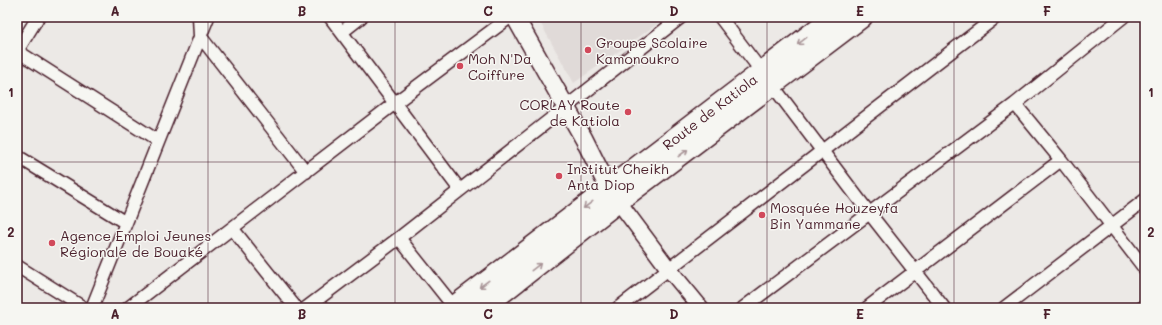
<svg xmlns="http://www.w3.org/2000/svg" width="1162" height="325" viewBox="0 0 1162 325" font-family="Mali,sans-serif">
	<rect width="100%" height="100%" fill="#ece9e6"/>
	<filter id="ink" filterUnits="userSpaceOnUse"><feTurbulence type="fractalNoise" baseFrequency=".025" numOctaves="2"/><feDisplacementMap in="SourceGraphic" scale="8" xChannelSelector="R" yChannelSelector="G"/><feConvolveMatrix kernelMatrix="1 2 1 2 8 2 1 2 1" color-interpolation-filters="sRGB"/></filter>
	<g filter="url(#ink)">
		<path fill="#e0dad8" d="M537 17H667L574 83Z"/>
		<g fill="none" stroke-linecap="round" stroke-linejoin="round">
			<g stroke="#4a1f2b" stroke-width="15">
				<path id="minor" d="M199 17 200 36 306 172
					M330 17 460 190
					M720 17 762 72
					M342 32 361 17
					M17 51 158 141
					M17 51 38 17
					M773 86 870 214 944 308
					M1015 104 1061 160 1145 269
					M17 156 126 223
					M232 228 296 308
					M399 238 454 307
					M17 266 84 308
					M92 308 208 17
					M128 308 395 103 510 17
					M306 308 399 238 681 17
					M618 308 996 17
					M743 308 1015 104 1123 17
					M867 308 1061 160
					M1004 308 1145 200
					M1142 308 1145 306"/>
			</g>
			<g stroke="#4a1f2b" stroke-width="18">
				<path id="tertiary" d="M612 193 668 268 701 308"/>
			</g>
			<g stroke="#4a1f2b" stroke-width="20">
				<path id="secondary" d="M515 17 584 139 609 189"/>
			</g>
			<g stroke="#4a1f2b" stroke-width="23">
				<g id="trunk">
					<path id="s1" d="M452 308 833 17"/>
					<path d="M483 308 618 202 862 17"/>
				</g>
			</g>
			<use href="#minor" stroke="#f6f6f2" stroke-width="12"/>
			<use href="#tertiary" stroke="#f6f6f2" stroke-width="15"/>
			<use href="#secondary" stroke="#f6f6f2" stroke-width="17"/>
			<use href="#trunk" stroke="#f6f6f2" stroke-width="20"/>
		</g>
		<defs><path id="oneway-shaft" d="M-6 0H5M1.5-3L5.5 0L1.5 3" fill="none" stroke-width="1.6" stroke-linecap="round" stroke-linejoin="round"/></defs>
		<g stroke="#a99598">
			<use href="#oneway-shaft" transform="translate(802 41) rotate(142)"/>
			<use href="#oneway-shaft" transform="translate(683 153) rotate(-37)"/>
			<use href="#oneway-shaft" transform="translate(588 205) rotate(143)"/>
			<use href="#oneway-shaft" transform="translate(536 267) rotate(-38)"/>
			<use href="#oneway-shaft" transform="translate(484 284) rotate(143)"/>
		</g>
	</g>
	<path fill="none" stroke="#4a1f2b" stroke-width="1" stroke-opacity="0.55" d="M208 17V308M395 17V308M581 17V308M767 17V308M954 17V308M17 162H1145"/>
	<g fill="#d1495b" stroke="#f6f6f2" stroke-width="1.5">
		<circle cx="588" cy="50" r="4"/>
		<circle cx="460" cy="66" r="4"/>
		<circle cx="628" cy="112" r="4"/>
		<circle cx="559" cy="176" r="4"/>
		<circle cx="762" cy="215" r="4"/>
		<circle cx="52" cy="243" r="4"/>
	</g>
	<g text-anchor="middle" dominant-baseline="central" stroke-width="3" stroke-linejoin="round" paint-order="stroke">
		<g font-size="14" fill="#4a1f2b" stroke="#f6f6f2" text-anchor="start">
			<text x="596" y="42">Groupe Scolaire<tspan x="596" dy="16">Kamonoukro</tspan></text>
			<text x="468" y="58">Moh N'Da<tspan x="468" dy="16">Coiffure</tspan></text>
			<text x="620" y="104" text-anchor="end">CORLAY Route<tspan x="620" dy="16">de Katiola</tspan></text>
			<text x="567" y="168">Institut Cheikh<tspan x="567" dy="16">Anta Diop</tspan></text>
			<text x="770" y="207">Mosquée Houzeyfa<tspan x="770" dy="16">Bin Yammane</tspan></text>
			<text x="60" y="235">Agence Emploi Jeunes<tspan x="60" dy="16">Régionale de Bouaké</tspan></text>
		</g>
		<g font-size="14" fill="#4a1f2b" stroke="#f6f6f2">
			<text stroke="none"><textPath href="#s1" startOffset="324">Route de Katiola</textPath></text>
		</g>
	</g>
	<rect width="1162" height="325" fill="none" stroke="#f6f6f2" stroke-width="44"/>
	<rect x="22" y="22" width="1118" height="281" fill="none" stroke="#4a1f2b" stroke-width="1.5"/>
	<g font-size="13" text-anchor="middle" font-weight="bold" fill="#4a1f2b">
		<text x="115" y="16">A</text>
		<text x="302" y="16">B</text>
		<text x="488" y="16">C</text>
		<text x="674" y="16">D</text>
		<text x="860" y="16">E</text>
		<text x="1047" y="16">F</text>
		<text x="11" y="97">1</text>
		<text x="1151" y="97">1</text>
		<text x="11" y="237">2</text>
		<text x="1151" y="237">2</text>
		<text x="115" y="319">A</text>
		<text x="302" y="319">B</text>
		<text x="488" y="319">C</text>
		<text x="674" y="319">D</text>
		<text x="860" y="319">E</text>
		<text x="1047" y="319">F</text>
	</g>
</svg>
